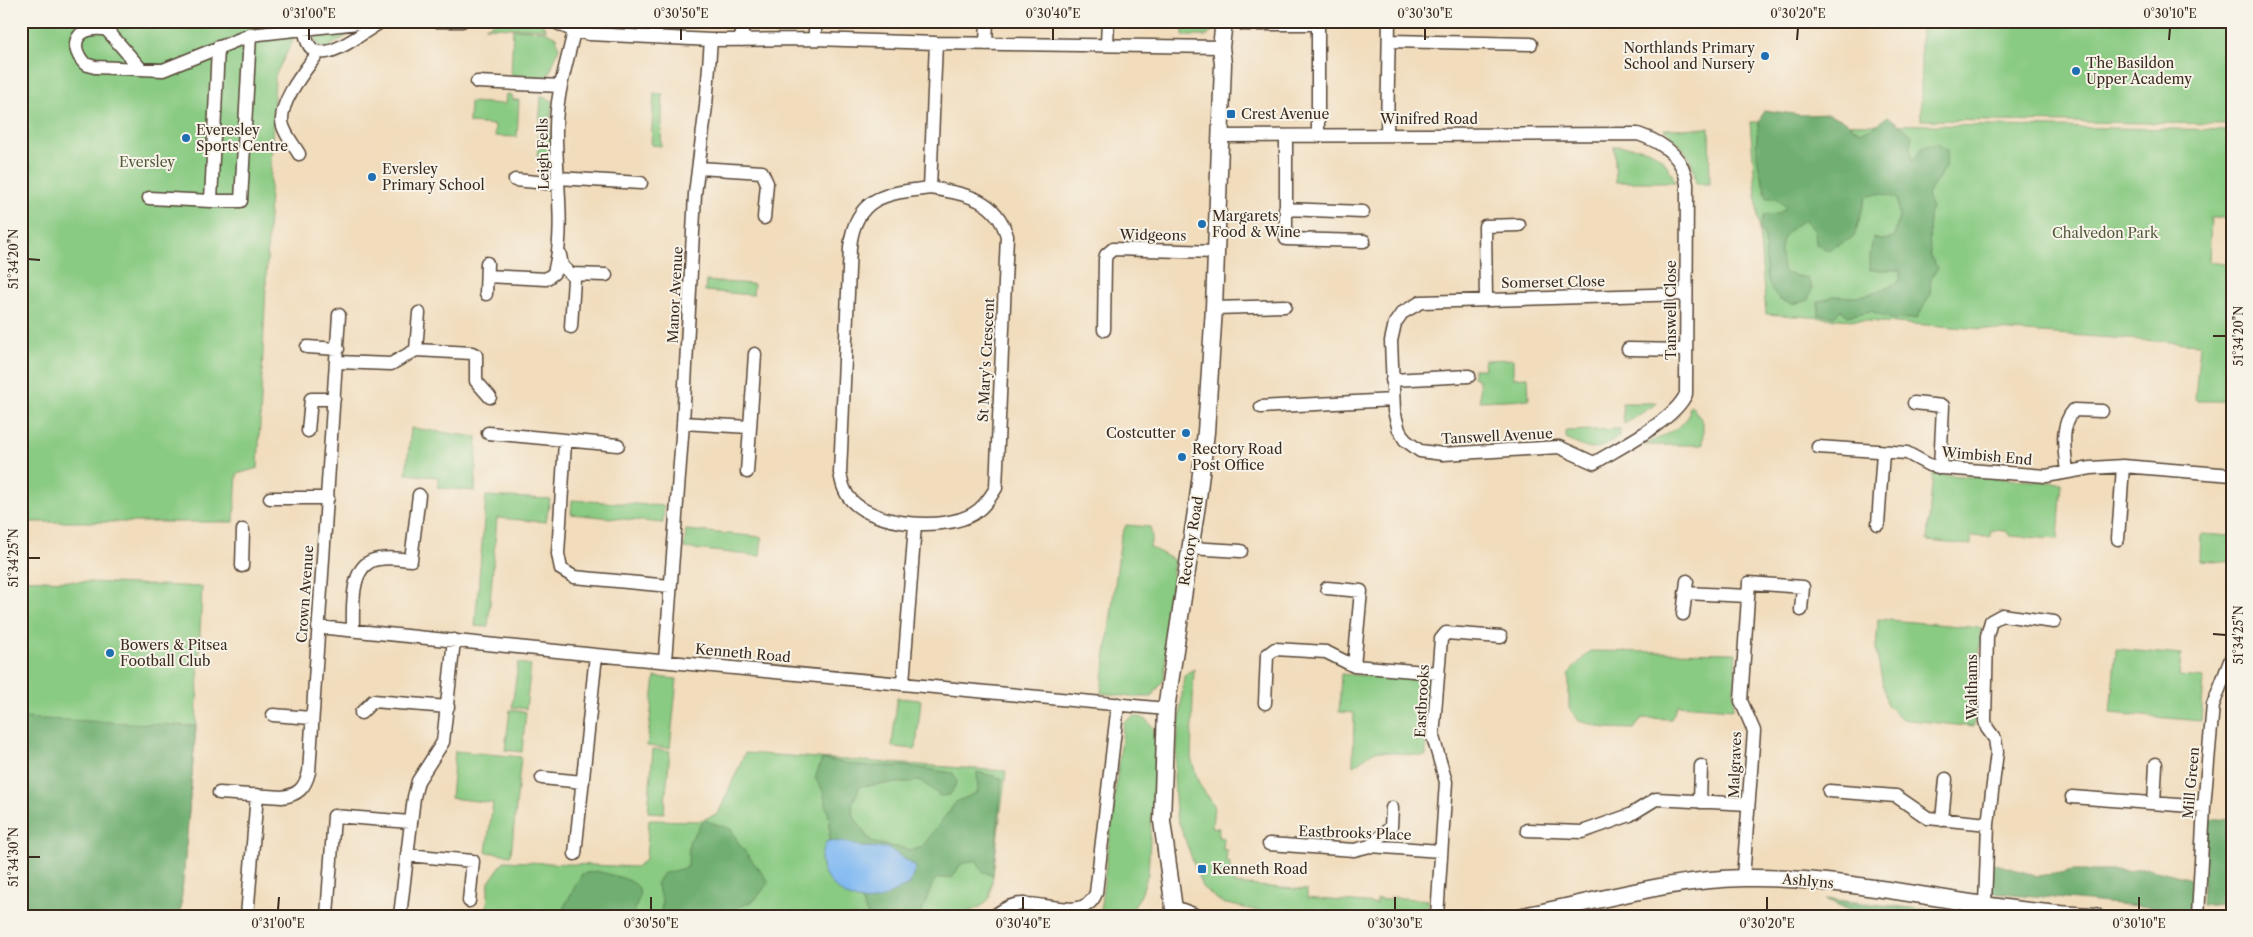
<svg xmlns="http://www.w3.org/2000/svg" width="2253" height="937" viewBox="0 0 2253 937" font-family="'Libre Caslon Text',serif">
	<rect width="100%" height="100%" fill="#f7f3e8"/>
	<filter id="ink" filterUnits="userSpaceOnUse"><feTurbulence type="fractalNoise" baseFrequency=".02" numOctaves="2"/><feDisplacementMap in="SourceGraphic" scale="10" xChannelSelector="R" yChannelSelector="G"/><feConvolveMatrix kernelMatrix="1 2 1 2 8 2 1 2 1" color-interpolation-filters="sRGB"/></filter>
	<filter id="wash" filterUnits="userSpaceOnUse"><feTurbulence type="fractalNoise" baseFrequency=".0096" numOctaves="4" result="noise"/><feDisplacementMap in="SourceGraphic" scale="20" xChannelSelector="R" yChannelSelector="G"/><feGaussianBlur stdDeviation="1.12" result="paint"/><feColorMatrix in="noise" values="0 0 0 0 0 0 0 0 0 0 0 0 0 0 0 0 0 1.4 0 .05"/><feComposite in="paint" operator="in"/></filter>
	<g filter="url(#wash)">
		<rect width="100%" height="100%" fill="#f1dcbc"/>
		<path fill="#8acb83" stroke="#627a50" d="M21 21H303L275 76 258 468 237 474 234 522H21Z
			M501 21H538L547 29 485 27Z
			M1183 21H1215V29L1206 36H1183Z
			M1921 21H2232V124L1921 120Z
			M358 29 325 49 316 44 315 38 321 31Z
			M513 29 545 31 556 37 559 48 549 74 545 77 511 75Z
			M654 93 663 94 661 146 651 145Z
			M506 94 512 95 513 100H519L517 137 495 136V125L469 123 470 102 505 104Z
			M541 96 553 101 550 119 551 164 537 162Z
			M1750 122 2232 130V218H2211L2209 262 2232 265V401H2198L2195 399 2200 344 1766 314Z
			M1709 128 1710 184H1696C1693 154 1684 149 1664 129Z
			M1614 146C1646 147 1663 149 1675 182H1616Z
			M706 281 754 284 753 295 705 291Z
			M1513 359V378L1528 377 1529 399 1480 401 1479 380 1473 377V369H1485L1484 360Z
			M1622 403H1658L1624 424Z
			M1691 405 1703 422V445H1644C1656 439 1697 423 1688 407Z
			M411 428 477 437 475 491 438 488V477L406 474Z
			M1620 429 1619 436C1594 453 1593 452 1566 439V431Z
			M1933 474 2062 483 2058 539 2010 536 2006 531 1991 530 1990 537 1971 536V545L1927 541Z
			M486 496 550 499 546 522 497 518 488 627 475 626Z
			M572 500 664 506 663 523 571 514Z
			M1126 525 1150 527 1152 536 1150 547 1174 560 1164 679 1152 697H1131L1101 693 1121 537Z
			M686 530 762 537 760 556 684 548Z
			M2201 534 2232 536V562L2200 560Z
			M21 579 202 587 196 726 180 916H21Z
			M1878 619 1981 628 1974 727 1902 719 1887 705 1876 650Z
			M2116 649 2181 655 2179 676 2204 678 2201 721 2110 713Z
			M1590 651 1736 653 1733 709 1678 705 1671 719 1642 718 1634 729 1605 728 1579 721 1569 708V673Z
			M518 663 531 665 526 709 512 707Z
			M1194 669 1191 758 1199 784 1214 805 1212 827 1219 828 1218 837 1224 838 1223 850H1227L1226 862H1230V873H1235L1234 884 1307 890V898L1377 904V899L1390 900V897L1429 900 1426 916H1281L1222 903 1202 887 1176 814 1174 777 1184 675Z
			M1341 674 1430 680 1426 725V756L1375 751 1353 766 1354 713 1339 712Z
			M655 677 677 679 670 748 647 746Z
			M897 698 921 700 916 749 892 747Z
			M510 710 526 712 522 752 505 750Z
			M1134 716C1148 718 1153 724 1156 738L1148 874 1141 895 1129 916H1096L1100 913 1124 722Z
			M653 749 670 751 664 813 648 812Z
			M455 751 521 757 511 855 486 852 493 803 451 798Z
			M745 753 1006 771 990 897C980 917 941 914 920 916H486L489 882 504 861 636 867 646 859 649 820 698 821 718 814Z"/>
		<path fill="#6faf71" stroke="#556c48" d="M1764 110 1801 115 1829 114 1845 121 1860 132 1872 128 1888 116 1912 135 1910 147 1912 162 1923 147 1938 144 1947 150 1946 167 1927 195 1932 209 1929 215 1930 256 1938 268 1931 278 1930 295 1917 318 1893 320 1871 311 1848 316 1841 310 1834 316 1818 315V302L1834 296 1856 297 1877 292 1900 281V270H1870V255L1873 238 1881 240 1894 238 1899 216 1897 199 1881 193 1866 197 1854 237 1828 250 1816 244 1815 231 1805 220C1779 233 1778 246 1784 273L1808 278 1812 289 1808 300 1793 304 1780 300 1771 288 1766 276 1765 239 1759 228 1764 215 1778 214 1786 207 1776 198H1767C1758 166 1750 141 1764 110Z
			M21 718 196 726 180 916H21Z
			M822 759 862 766H906L953 773 957 782 950 795 940 796 921 781 860 786 852 804 853 815 868 838 874 843 913 850 922 847 956 802 978 792 977 772 1002 778 993 876 982 871 976 860 961 864 952 878H938L933 883 920 916H868L855 886 829 847 830 821 823 791 815 778Z
			M2206 818 2232 820V857L2227 860 2232 881V903L2202 906Z
			M704 820 731 829 739 844 769 882 755 900 719 916H661L662 899 656 884 662 874 688 867 689 842Z
			M1992 863 2038 876 2074 871H2128L2148 868 2188 878 2198 888 2191 911 1992 892Z
			M596 871C606 874 636 879 639 889 641 896 635 908 633 916H559L582 874Z
			M1826 899 1959 913 1968 916H1860Z"/>
		<path fill="#83baf2" stroke="#5f7288" d="M827 841 846 842 861 847 888 848 916 867 909 885C898 889 888 896 877 900 854 908 821 883 821 859 821 854 825 846 827 841Z"/>
	</g>
	<g filter="url(#ink)">
		<g fill="none" stroke-linecap="round" stroke-linejoin="round">
			<g stroke="#564536" stroke-width="15">
				<path id="minor" d="M437 21H462
					M553 21 574 31 590 34 711 40 815 39 936 43 1221 47
					M1244 24H1318V136
					M305 29C308 79 358 35 379 23
					M815 39V21
					M742 40V21
					M1389 41 1531 44
					M986 44 987 21
					M1107 44 1108 21
					M218 47 211 201H241L250 35
					M141 69 107 30C81 24 65 42 85 64L95 67 163 70 250 35 376 21
					M477 82 561 86
					M1387 134 1389 21
					M1221 136 1638 134C1662 142 1684 157 1687 184L1686 394C1674 421 1620 447 1594 463L1559 447 1443 454 1420 451 1405 440 1399 430 1394 411 1391 341 1395 323 1402 313 1421 302 1685 294
					M1286 137V239L1364 241
					M299 154C294 145 286 136 283 126 276 105 306 69 318 53
					M699 168 762 172 767 183 764 218
					M558 178 641 183
					M515 180 558 184
					M930 188C965 194 996 198 1007 236L996 488C990 498 983 508 973 514 944 531 876 526 852 501 844 493 842 483 840 473L850 247C855 196 887 193 930 188Z
					M930 188 936 43
					M149 198 211 201
					M1285 209 1363 212
					M560 255 562 266 571 274 574 279 571 327
					M571 274 606 275
					M487 276 546 279 554 273C566 226 555 176 556 128 556 95 567 63 574 31
					M486 294 487 263
					M1486 299 1485 226 1519 225
					M1214 308 1285 306
					M1104 330 1105 260 1106 255 1113 249 1216 252
					M307 347 338 349
					M1628 349 1686 350
					M416 350 472 353 476 355V381L490 397
					M416 350 419 313
					M337 362 391 364 416 350
					M1392 380 1469 376
					M1914 403 1943 406 1940 468
					M1261 407 1393 400
					M683 423 749 427
					M308 431 311 399H334
					M488 433 618 445
					M565 442 558 554 561 569 574 577 670 586
					M1818 447 1907 453 1929 465 1943 468 2046 476 2091 468 2123 466 2232 475
					M747 472 755 354
					M2067 472C2065 451 2059 427 2074 410L2102 411
					M270 498H328
					M1878 524 1883 452
					M2118 539 2123 466
					M1190 548 1241 551
					M242 566 243 530
					M1327 588 1361 591 1354 666
					M1685 593 1748 596
					M1683 614 1687 581
					M318 627 596 655 1166 709
					M353 630C353 608 349 562 379 559 389 557 401 559 411 560L419 495
					M665 661 683 423 695 194 706 106 711 40
					M903 683 915 525
					M1265 703 1267 655 1275 649 1326 652 1354 666 1437 673
					M361 713 373 701 448 707
					M273 715 311 718
					M542 778 583 782
					M1829 791 1896 796 1928 818 1988 824
					M219 793 282 797C298 795 305 788 309 772L339 315
					M2072 797 2204 807
					M1700 802 1701 766
					M2154 803 2156 764
					M1942 820 1946 779
					M1527 830 1582 832 1630 815 1656 799 1748 804
					M1269 844 1354 850 1370 846 1440 851
					M1370 846 1391 827 1392 808
					M575 854 596 655
					M407 855 473 861 469 901
					M1743 878 1754 731 1741 701 1749 583 1803 587 1801 610
					M1985 904 1988 824 1997 752 1995 739 1987 728 1985 721 1987 636 1991 621 2002 615 2054 622
					M247 916 257 795
					M327 916 334 816 410 822
					M400 916 414 797 418 781 443 742 454 640
					M994 916C1002 910 1011 904 1022 904 1045 902 1085 922 1096 893L1118 704
					M1437 916 1446 782 1433 737 1441 639 1446 633 1501 637
					M2198 916 2204 807 2213 705 2232 656"/>
			</g>
			<g stroke="#564536" stroke-width="19">
				<path id="tertiary" d="M1174 909 1162 821 1166 709 1198 498 1206 432 1214 308 1223 64 1221 47 1224 21
					M1174 909 1193 916
					M1523 916C1596 902 1670 879 1744 878 1862 876 1977 912 2095 916"/>
			</g>
			<use href="#minor" stroke="#fff" stroke-width="12"/>
			<use href="#tertiary" stroke="#fff" stroke-width="16"/>
		</g>
	</g>
	<path fill="none" stroke="#3b2a1e" stroke-width="2" d="M309 40V28M681 40V28M1053 40V28M1425 40V28M1797 40 1798 28M2169 40 2170 28M28 259 40 260M2213 336H2226M28 558H40M2213 634 2226 635M28 857H40M278 910 279 897M651 910V897M1023 910V897M1395 910V897M1767 910V897M2139 910V897"/>
	<g fill="#1f6fb2" stroke="#f7f3e8" stroke-width="2">
		<circle cx="1765" cy="56" r="5"/>
		<circle cx="2076" cy="71" r="5"/>
		<rect x="1226" y="109" width="10" height="10" rx="2.5"/>
		<circle cx="186" cy="138" r="5"/>
		<circle cx="372" cy="177" r="5"/>
		<circle cx="1202" cy="224" r="5"/>
		<circle cx="1186" cy="433" r="5"/>
		<circle cx="1182" cy="457" r="5"/>
		<circle cx="110" cy="653" r="5"/>
		<rect x="1197" y="864" width="10" height="10" rx="2.5"/>
	</g>
	<g text-anchor="middle" dominant-baseline="central" stroke-width="4" stroke-linejoin="round" paint-order="stroke">
		<g font-size="14" fill="#3b2a1e" stroke="#f7f3e8" text-anchor="start">
			<text x="1755" y="48" text-anchor="end">Northlands Primary<tspan x="1755" dy="16">School and Nursery</tspan></text>
			<text x="2086" y="63">The Basildon<tspan x="2086" dy="16">Upper Academy</tspan></text>
			<text x="1241" y="114">Crest Avenue</text>
			<text x="196" y="130">Everesley<tspan x="196" dy="16">Sports Centre</tspan></text>
			<text x="382" y="169">Eversley<tspan x="382" dy="16">Primary School</tspan></text>
			<text x="1212" y="216">Margarets<tspan x="1212" dy="16">Food &amp; Wine</tspan></text>
			<text x="1176" y="433" text-anchor="end">Costcutter</text>
			<text x="1192" y="449">Rectory Road<tspan x="1192" dy="16">Post Office</tspan></text>
			<text x="120" y="645">Bowers &amp; Pitsea<tspan x="120" dy="16">Football Club</tspan></text>
			<text x="1212" y="869">Kenneth Road</text>
		</g>
		<g font-size="14" fill="#3b2a1e" stroke="#f7f3e8">
			<text x="1429" y="119">Winifred Road</text>
			<text transform="translate(543 154) rotate(-91)">Leigh Fells</text>
			<text transform="translate(1153 235) rotate(1)">Widgeons</text>
			<text transform="translate(1553 282) rotate(-1)">Somerset Close</text>
			<text transform="translate(675 295) rotate(-87)">Manor Avenue</text>
			<text transform="translate(1671 310) rotate(-90)">Tanswell Close</text>
			<text transform="translate(986 360) rotate(-87)">St Mary's Crescent</text>
			<text transform="translate(1497 436) rotate(-3)">Tanswell Avenue</text>
			<text transform="translate(1987 456) rotate(5)">Wimbish End</text>
			<text transform="translate(1191 541) rotate(-81)">Rectory Road</text>
			<text transform="translate(305 594) rotate(-86)">Crown Avenue</text>
			<text transform="translate(743 653) rotate(5)">Kenneth Road</text>
			<text transform="translate(1972 687) rotate(-90)">Walthams</text>
			<text transform="translate(1422 701) rotate(-87)">Eastbrooks</text>
			<text transform="translate(1735 765) rotate(-88)">Malgraves</text>
			<text transform="translate(2191 783) rotate(-85)">Mill Green</text>
			<text transform="translate(1355 833) rotate(2)">Eastbrooks Place</text>
			<text transform="translate(1808 881) rotate(5)">Ashlyns</text>
		</g>
		<g font-size="14" fill="#535a3c" stroke="#f7f3e8">
			<text x="147" y="162">Eversley</text>
			<text x="2105" y="233">Chalvedon Park</text>
		</g>
	</g>
	<rect width="2253" height="937" fill="none" stroke="#f7f3e8" stroke-width="55"/>
	<rect x="28" y="28" width="2198" height="882" fill="none" stroke="#3b2a1e" stroke-width="2"/>
	<g font-size="12" text-anchor="middle" fill="#3b2a1e">
		<text x="309" y="18">0°31'00"E</text>
		<text x="681" y="18">0°30'50"E</text>
		<text x="1053" y="18">0°30'40"E</text>
		<text x="1425" y="18">0°30'30"E</text>
		<text x="1798" y="18">0°30'20"E</text>
		<text x="2170" y="18">0°30'10"E</text>
		<text transform="translate(14 259) rotate(-90)" y="4">51°34'20"N</text>
		<text transform="translate(2239 336) rotate(-90)" y="4">51°34'20"N</text>
		<text transform="translate(14 558) rotate(-90)" y="4">51°34'25"N</text>
		<text transform="translate(2239 635) rotate(-90)" y="4">51°34'25"N</text>
		<text transform="translate(14 857) rotate(-90)" y="4">51°34'30"N</text>
		<text x="278" y="928">0°31'00"E</text>
		<text x="651" y="928">0°30'50"E</text>
		<text x="1023" y="928">0°30'40"E</text>
		<text x="1395" y="928">0°30'30"E</text>
		<text x="1767" y="928">0°30'20"E</text>
		<text x="2139" y="928">0°30'10"E</text>
	</g>
</svg>
